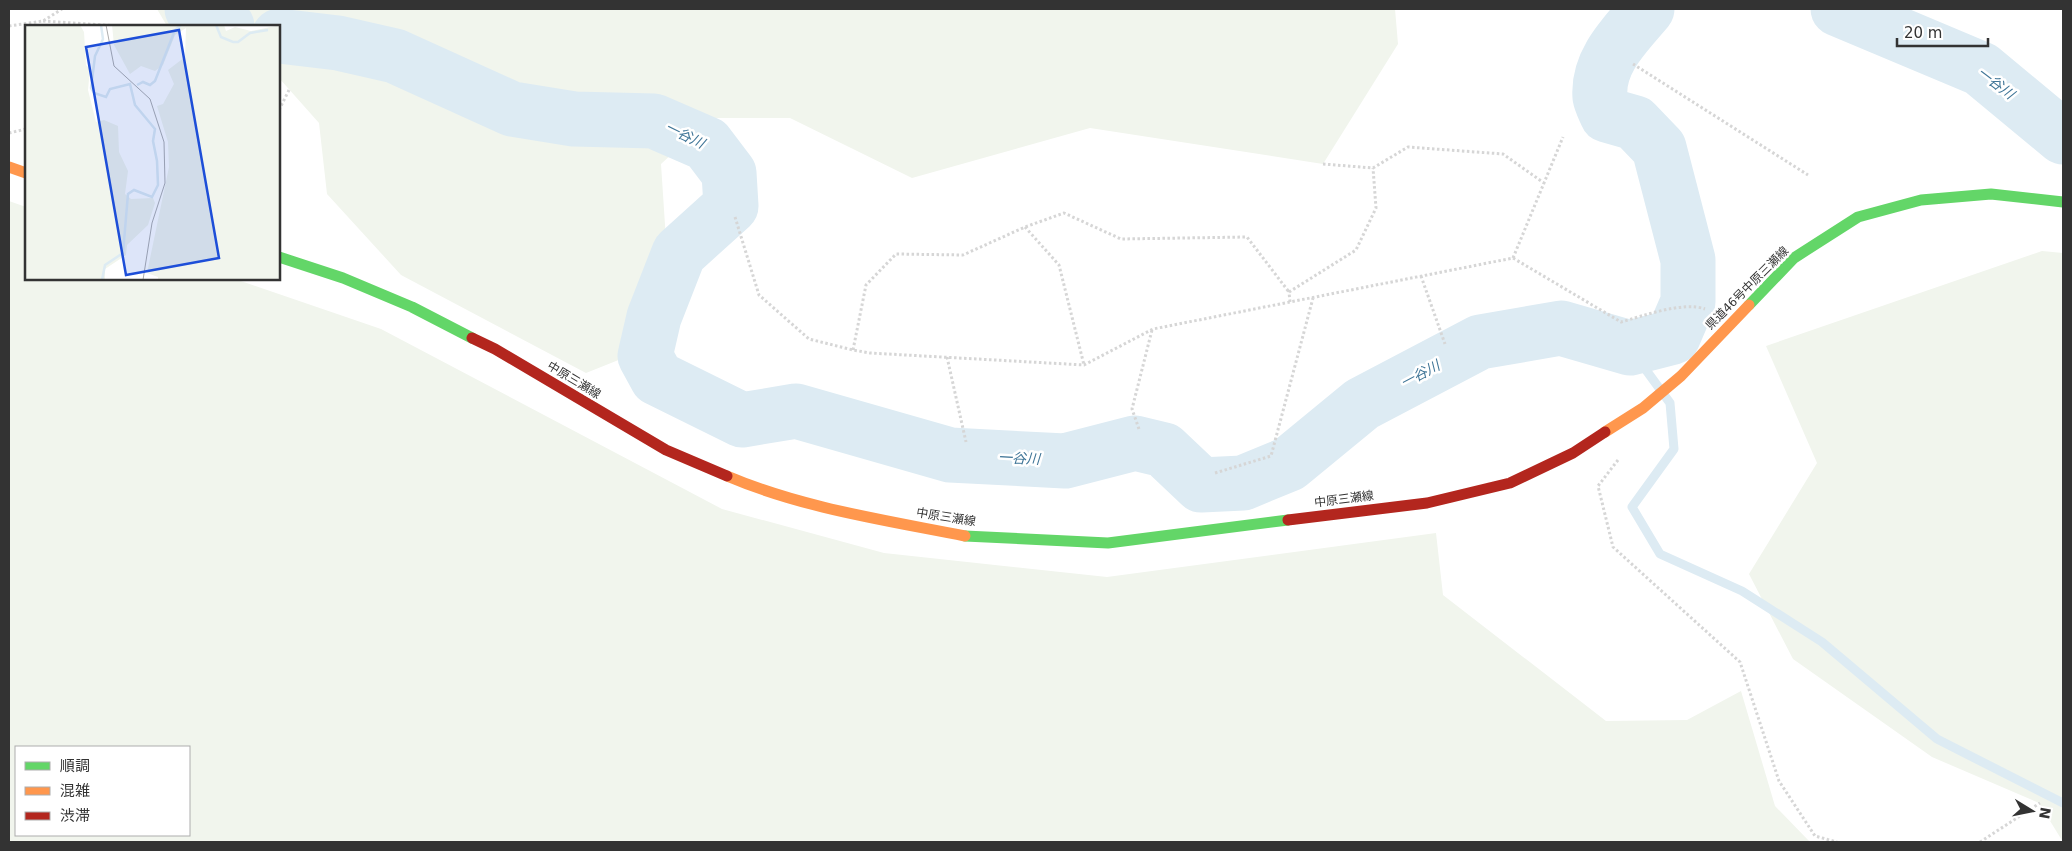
<svg xmlns="http://www.w3.org/2000/svg" width="2072" height="851" viewBox="0 0 2072 851" font-family="'DejaVu Sans','Noto Sans JP',sans-serif">
	<rect width="100%" height="100%" fill="#fff"/>
	<path fill="#f1f5ed" fill-rule="evenodd" d="M157 9H1395L1398 44 1323 164 1090 128 912 178 790 118H711L661 164 666 240 631 355 586 373 401 275 327 194 319 123 279 78V26H167Z
		M9 201 26 207V279H235L381 329 722 509 884 553 1107 577 1436 533 1443 595 1606 721 1687 720 1741 691 1775 806 1810 842H9ZM16 747H189V835H16Z
		M2042 251 2063 253V842L2039 803 1932 757 1793 659 1749 574 1817 463 1766 346Z"/>
	<g fill="none" stroke-linecap="round" stroke-linejoin="round">
		<path stroke="#ddebf3" stroke-width="9" d="M1630 348 1670 403 1674 449 1632 507 1660 554 1742 591 1822 642 1937 739 2063 803"/>
		<path stroke="#ddebf3" stroke-width="55" d="M192 9 227 26
			M1838 9 1981 69 2063 137
			M279 36 338 43 395 56 512 109 574 119 654 121 707 144 729 173 731 206 679 253 654 317 645 356 657 378 742 420 796 411 950 455 1065 461 1135 443 1164 450 1201 485 1243 483 1289 464 1362 404 1480 342 1561 328 1630 348 1673 337 1688 302V260L1659 148 1635 123 1607 115C1605 110 1601 103 1600 97 1597 61 1626 34 1647 9"/>
		<path stroke="#d6d6d6" stroke-width="3" stroke-dasharray="2.5 2.5" stroke-linecap="butt" d="M43 21 118 26
			M9 26 43 21 62 9
			M1633 64 1808 175
			M279 110 289 90
			M9 133 26 129
			M1323 164 1373 168 1408 147 1503 154 1544 183
			M735 217 759 295 809 339 853 350 870 353 1084 365 1153 329 1513 258 1621 322C1643 316 1683 301 1705 309
			M1025 227 1059 265 1084 365
			M1513 258 1563 137
			M1421 276 1445 344
			M1290 302 1289 292 1356 250 1376 208 1373 168
			M853 350 866 285 896 254 963 255 1025 227 1064 213 1121 239 1247 237 1289 292
			M947 357 966 442
			M1139 429 1132 409 1152 330
			M1618 460 1598 486 1613 547 1740 662 1779 781 1815 836 1837 842
			M1215 473 1271 456 1313 298
			M1980 842 2040 803"/>
		<path stroke="#63d668" stroke-width="11" d="M279 257 343 278 412 307 472 338
			M1749 305 1794 258 1858 217 1921 200 1991 194 2063 202
			M965 536 1108 543 1288 520"/>
		<path stroke="#ff974d" stroke-width="11" d="M9 167 26 173
			M1605 432 1643 408 1681 376 1749 305
			M727 476C802 508 885 520 965 536"/>
		<path stroke="#b3261e" stroke-width="11" d="M472 338 495 349 666 450 727 476
			M1288 520 1427 503 1510 483 1573 453 1605 432"/>
	</g>
	<g text-anchor="middle" dominant-baseline="central" stroke-width="5" stroke-linejoin="round" paint-order="stroke">
		<g font-size="12" fill="#333" stroke="#fff">
			<text transform="translate(1747 288) rotate(-45)">県道46号中原三瀬線</text>
			<text transform="translate(574 380) rotate(31)">中原三瀬線</text>
			<text transform="translate(1344 499) rotate(-7)">中原三瀬線</text>
			<text transform="translate(946 517) rotate(9)">中原三瀬線</text>
		</g>
		<g font-size="14" font-style="italic" fill="#3f7597" stroke="#fff">
			<text transform="translate(1996 83) rotate(37)">一谷川</text>
			<text transform="translate(685 135) rotate(26)">一谷川</text>
			<text transform="translate(1420 374) rotate(-28)">一谷川</text>
			<text transform="translate(1019 458) rotate(3)">一谷川</text>
		</g>
	</g>
	<g transform="translate(25 25)">
		<rect width="255" height="255" fill="#fff"/>
		<path d="M0 0H55L59 7 61 40 65 44 63 65 71 97 79 95 93 101 94 127 103 146 100 169 106 174 128 173 130 178 123 200 102 220 101 230 80 244V255H0ZM87 0H199L201 6 210 2 226 6 255 0V255H133V252L122 248 144 142 143 117 132 81 138 79 149 59 143 45 160 32 161 3 150 10 138 40 130 46 116 41 105 49 89 20Z" fill="#f1f5ed"/>
		<path fill="none" stroke="#ddebf3" stroke-width="2.5" d="M76 0 78 14 70 31 66 63 69 68 81 72 85 64 105 59 110 80 130 104 128 116 132 136 133 160 127 172 109 165 103 169 98 228 80 240 77 255M191 0 196 12 208 17H213L225 8 243 5M112 60 118 57 125 60 130 56 150 5 156 0"/>
		<path fill="none" stroke="#adadad" stroke-width="1" d="M81 0 89 41 125 74 139 117 140 158 127 198 118 255"/>
		<path fill="#1d4ed8" fill-opacity="0.15" stroke="#1d4ed8" stroke-width="2.5" d="M154 5 194 233 101 250 61 22Z"/>
		<rect width="255" height="255" fill="none" stroke="#333" stroke-width="2.5"/>
	</g>
	<rect width="2072" height="851" fill="none" stroke="#333333" stroke-width="20"/>
	<rect x="15" y="746" width="175" height="90" fill="#ffffff" stroke="#adadad"/>
	<rect x="25" y="762" width="25" height="8" fill="#63d668" stroke="#adadad"/>
	<text x="60" y="771" font-size="15" fill="#333333">順調</text>
	<rect x="25" y="787" width="25" height="8" fill="#ff974d" stroke="#adadad"/>
	<text x="60" y="796" font-size="15" fill="#333333">混雑</text>
	<rect x="25" y="812" width="25" height="8" fill="#b3261e" stroke="#adadad"/>
	<text x="60" y="821" font-size="15" fill="#333333">渋滞</text>
	<g transform="translate(2032 811) rotate(100)" stroke="#ffffff" stroke-width="4" paint-order="stroke">
	<path d="M0-4L9 19L0 12L-9 19Z" fill="#333333"/>
	<text y="-8" font-size="14" font-weight="bold" text-anchor="middle" fill="#333333">N</text>
	</g>
	<path d="M1897 38v8h91v-8" fill="none" stroke="#333333" stroke-width="2.5"/>
	<text x="1904" y="38" font-size="15" fill="#333333" stroke="#ffffff" stroke-width="4" paint-order="stroke">20 m</text>
</svg>
